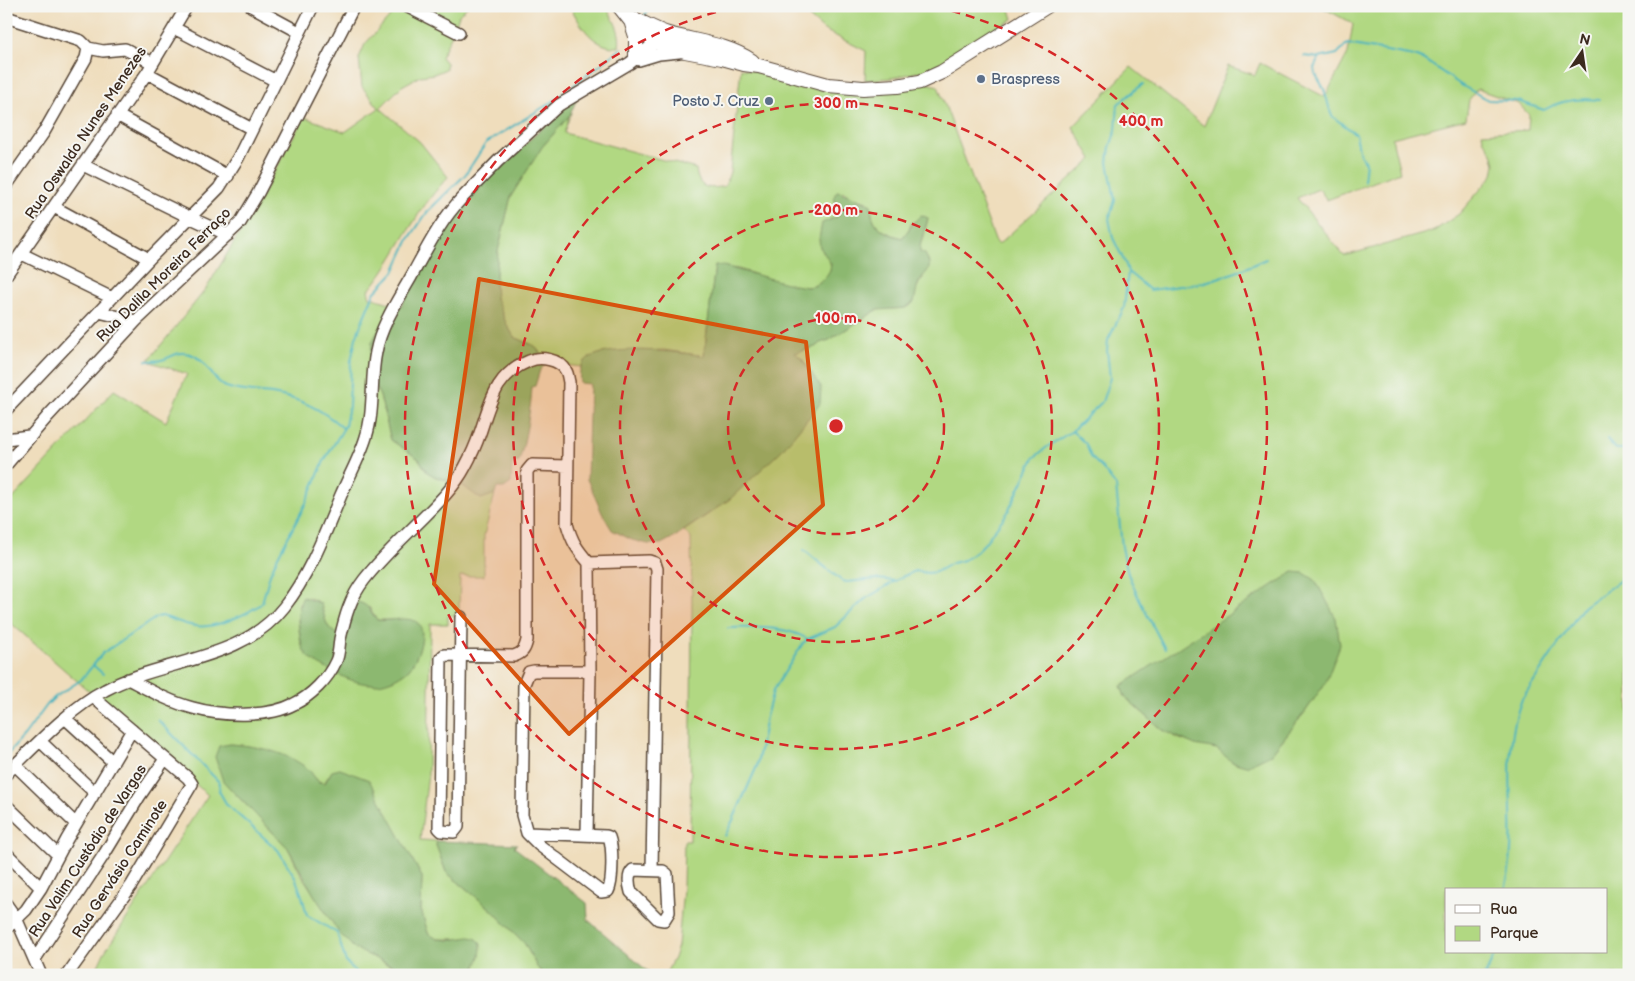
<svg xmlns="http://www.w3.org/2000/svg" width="1635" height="981" viewBox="0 0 1635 981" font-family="'Balsamiq Sans',sans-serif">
	<rect width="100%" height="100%" fill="#f6f6f2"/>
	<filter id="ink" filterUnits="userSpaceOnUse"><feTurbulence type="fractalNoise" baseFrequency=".02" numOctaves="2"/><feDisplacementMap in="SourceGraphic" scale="10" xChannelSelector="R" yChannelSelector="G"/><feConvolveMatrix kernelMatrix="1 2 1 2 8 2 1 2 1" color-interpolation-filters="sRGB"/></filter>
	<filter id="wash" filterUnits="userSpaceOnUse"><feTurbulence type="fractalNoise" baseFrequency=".0096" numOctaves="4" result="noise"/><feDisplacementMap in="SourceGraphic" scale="20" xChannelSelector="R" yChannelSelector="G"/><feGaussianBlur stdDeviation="1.12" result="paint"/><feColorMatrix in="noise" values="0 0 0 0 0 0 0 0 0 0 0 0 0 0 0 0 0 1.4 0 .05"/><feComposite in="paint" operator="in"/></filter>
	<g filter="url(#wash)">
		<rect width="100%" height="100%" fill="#efddbc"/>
		<path fill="#b1d882" stroke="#768150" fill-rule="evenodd" d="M400 6H418L425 9 426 6H468L459 15 454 30 441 57 446 63V69L434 74 420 76 402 86 380 108 420 142 448 177C436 190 424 205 415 220 399 244 387 270 368 291L370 297 393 304 371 378 380 396 391 440 419 459 427 472 436 477 459 483 481 499 495 494 484 535V576H460L459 615 448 616V624H430L428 774 420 840 437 841 436 845 446 872 492 910 525 944 537 967 544 975H469L477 966 456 939H436L428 933 421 910 422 877 381 804 374 788 332 771 324 783C314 781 309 769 299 764 278 752 255 746 230 744L223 781 288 848 302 876 340 934 353 946 407 975H94L104 953 208 795 6 619V506L114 390 166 422 187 374 148 361 206 289 261 197 304 117 345 132 379 108 362 87 359 58 365 44ZM308 597 320 603C325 614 324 629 337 634L369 607 377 620H399L408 670 392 680 374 684 301 644 298 622 299 603Z
			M570 6H606C613 20 622 31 619 47 594 49 580 25 570 6Z
			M810 6H1009L1013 19 931 69 892 78 865 80 866 51 824 30 808 16Z
			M1320 6H1629V975H665L674 958 678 946 683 889 684 841H690L692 609 691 538 684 531 730 499 821 387 802 359 795 354 797 352 815 347 820 343 829 340 877 310C888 307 899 311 910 306 915 298 916 284 923 278L919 247 924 236 928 218 912 222 908 231 902 238C883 232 871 227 871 205L867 202 852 197 843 191 836 206 841 212 837 217 830 219 820 247C826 255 835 265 828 274 825 278 818 284 813 286 799 291 754 273 738 269 731 268 723 267 715 265L704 356 664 350 639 351 602 353 584 362 582 367 547 363 535 346 514 337 506 324 496 299 495 285 498 251 511 196 542 147 570 115 564 133 696 169C698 188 707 190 725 186L730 172 741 68 814 86 927 83 938 86 996 243 998 245 1092 159 1073 127 1131 67 1204 126 1228 66 1255 75 1260 63 1325 97 1348 53 1353 24ZM1477 89 1519 104 1529 115 1528 130 1482 133 1483 139 1492 153 1495 164 1493 175 1459 214 1434 231 1344 256 1297 198 1319 189 1327 200 1400 172 1392 138 1466 119 1469 100ZM1326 682 1305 712 1271 754 1224 755 1217 749 1195 744 1180 739 1162 730 1125 697ZM1446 890H1606V952H1446Z"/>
		<path fill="#8cb870" stroke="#647147" d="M577 98 570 115 542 147 511 196 498 251 495 285 496 298 506 323 514 337 535 346 547 363 540 370 535 386 532 387C531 408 525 442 519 462L512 463 511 483 504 488H497L495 494 481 499 459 483 436 477 427 472 419 459 391 440 380 396 371 378V351L372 342 393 304 401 306 425 258 463 201 572 101Z
			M837 191C840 191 869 204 871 205 871 226 883 233 902 238 909 230 913 222 921 215L928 218C926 228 919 242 920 252L925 254C934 271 927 269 919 282 916 288 916 295 914 302L905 308 877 310 829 340 820 343 815 347 795 353 802 359 821 387 820 404 781 451 730 499 676 536 661 544H648L632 540 612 530 602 513 587 479 590 384 580 383C579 376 579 367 585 361 601 343 681 352 704 356L715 265 723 266 794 285 807 287 814 286 825 278 830 270 831 264 820 247 819 239 822 223 837 217 841 212C836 205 831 198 837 191Z
			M1293 572 1304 573 1315 580 1336 618 1340 645 1326 682 1305 712 1271 754 1246 766 1232 762 1217 749 1195 745 1162 730 1125 697 1121 686Z
			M303 597 320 603C325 614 324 628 337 634L353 602C368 602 369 610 377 620 388 622 401 617 412 620 432 625 417 661 408 670 399 678 384 685 372 684 358 684 342 677 329 670 316 663 303 657 301 641 299 627 295 609 303 597Z
			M230 744C257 746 288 752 309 770 313 774 315 779 319 782L325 783 332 771 340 769 369 780 422 877 421 910 428 933 437 939 449 940 470 937 477 939 481 943C481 957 479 964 469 975H407L397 968 355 949 340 934 314 895 288 848 223 781 215 757 219 746Z
			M437 841 517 844 514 847 587 903 588 920 652 975H544L537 967 525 944 492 910 446 872 436 845Z"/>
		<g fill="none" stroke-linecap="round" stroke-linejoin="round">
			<path stroke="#44b3bf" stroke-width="2" d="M645 16 648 6
				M1304 56 1319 58 1337 54 1347 44 1414 56 1426 61 1461 85 1488 100 1518 101 1544 110C1560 100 1580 98 1599 100
				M1319 58 1314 68 1315 73 1324 89 1331 114 1333 117 1356 134 1360 155 1366 162 1364 181
				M1128 272 1150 290 1202 283 1236 272 1266 259
				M146 361C151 361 156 361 161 360 173 358 175 350 190 354 206 358 211 380 226 387 241 392 256 392 272 394 301 399 320 408 343 428
				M1072 431 1086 444 1091 457 1103 469 1116 486 1122 547 1128 574 1140 601 1165 649
				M1607 439 1616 449H1624L1629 458
				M804 550 842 581 847 582 877 579 895 581
				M728 628C755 628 783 625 808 639
				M93 665 103 674
				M158 720 220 783 219 791 227 805 278 850 295 877 302 896 307 915 337 933 346 962 359 975
				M6 756 25 735 47 705 55 697 81 680 103 653 157 617 162 616C173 619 184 625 196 626 215 629 248 614 262 603L270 574 278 556 306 503 324 461 345 426 349 406 351 361 356 338 363 319 374 293 394 272 409 239 428 211 465 175 486 143 555 100 622 48
				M725 836 733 820 757 766 766 717 773 691 803 643 808 639 835 627 865 599 902 577 915 571 928 573 936 572 952 563 964 560 976 552 984 544 1008 512 1034 458 1047 447 1072 431 1102 402 1110 378 1107 350 1108 340 1124 308 1128 272 1126 265 1113 238 1109 219 1115 200 1108 162 1110 147 1116 130 1118 104 1143 84
				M1505 890C1522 828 1497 762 1522 699L1583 607 1629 574
				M1485 975 1496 952"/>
		</g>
	</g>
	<g filter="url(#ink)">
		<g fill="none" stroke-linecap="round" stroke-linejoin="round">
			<g stroke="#564536" stroke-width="14">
				<path id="minor" d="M251 6 299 32
					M406 6 459 33
					M6 17 81 41 88 48
					M174 28 276 81
					M88 48 103 51 125 49 153 63
					M639 60 659 54 679 52
					M147 73 252 129
					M117 115 228 176
					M83 165 191 218 228 235
					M6 186 44 132 86 58 88 48
					M54 207 149 259
					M22 254 112 298
					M6 275 147 73 187 6
					M99 312 136 321
					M6 410 149 259 219 188 238 158 313 6
					M6 439 29 436
					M6 465 48 416 136 321 240 223 258 193 354 6
					M589 563 649 561 655 563 657 569 652 870
					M461 617 458 827 454 832 442 831 439 828 441 658 444 655 514 656C523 653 525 649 527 640V471L532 465 567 466
					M128 679C149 690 170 702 193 708 221 716 268 718 294 704 311 696 328 679 336 661 339 655 339 646 340 639 345 617 350 598 364 580 382 557 404 537 424 517 439 502 455 486 465 467 471 456 476 445 480 433 491 401 495 375 529 361 540 356 560 359 566 371 568 374 568 379 569 382L567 524C572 542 577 549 589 563
					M66 719 113 762
					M40 741 95 793
					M15 765 76 824
					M6 774C35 746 70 708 105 690 162 659 241 662 284 607 310 574 325 533 341 495 349 476 360 457 366 437 375 410 370 380 376 352 381 325 398 300 411 277 426 250 440 221 462 198L498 161 559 105 630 63 663 36
					M6 805 58 855
					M527 833 606 836 609 837C613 847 613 882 608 891L601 892 539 845 527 833 522 815 524 684 529 672 534 671H590
					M587 835 590 671 589 563
					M6 853 41 888
					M633 870 663 871 667 874 669 912 664 920 658 919 631 892C629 885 627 875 633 870Z
					M6 904 16 918 41 975
					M6 929 26 910 41 888 67 839 132 730
					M35 959 105 853 139 797 165 759
					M67 975 131 886 192 784 188 778 93 697"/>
			</g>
			<g stroke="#564536" stroke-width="16">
				<path id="major" d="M619 6 638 30 663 45 685 51 722 58 744 64 759 66 828 85 863 88 897 86 920 82 942 72 1047 6
					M632 18C644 23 655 30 668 34 696 42 727 44 752 61
					M632 24 636 36V58"/>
			</g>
			<use href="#minor" stroke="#fff" stroke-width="11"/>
			<use href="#major" stroke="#fff" stroke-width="14"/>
		</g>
	</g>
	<path fill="#d7540e" fill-opacity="0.2" stroke="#d7540e" stroke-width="4" stroke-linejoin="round" d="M479 279 806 342 823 505 569 734 434 584Z"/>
	<g fill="none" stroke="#d62828" stroke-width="2.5" stroke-dasharray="9 6">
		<circle cx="836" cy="426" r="108"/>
		<circle cx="836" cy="426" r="216"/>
		<circle cx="836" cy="426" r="323"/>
		<path d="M937 7A431 431 0 1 1 735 7"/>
	</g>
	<g fill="#5c6f8a" stroke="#f6f6f2" stroke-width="2">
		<circle cx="981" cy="79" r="5"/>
		<circle cx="769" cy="101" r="5"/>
	</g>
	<g text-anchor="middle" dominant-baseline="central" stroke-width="4" stroke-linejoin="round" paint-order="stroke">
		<g font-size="15" fill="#4e5e75" stroke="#f6f6f2" text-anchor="start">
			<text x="991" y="79">Braspress</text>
			<text x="759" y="101" text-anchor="end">Posto J. Cruz</text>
		</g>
		<g font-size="15" fill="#3b2a1e" stroke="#f6f6f2">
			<text transform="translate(86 133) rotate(-56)">Rua Oswaldo Nunes Menezes</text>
			<text transform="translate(164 275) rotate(-45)">Rua Dalila Moreira Ferraço</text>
			<text transform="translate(88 851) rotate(-57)">Rua Valim Custódio de Vargas</text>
			<text transform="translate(120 869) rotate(-57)">Rua Gervásio Caminote</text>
		</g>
	</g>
	<circle cx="836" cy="426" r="8" fill="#d62828" stroke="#f6f6f2" stroke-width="2.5"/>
	<g font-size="15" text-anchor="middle" font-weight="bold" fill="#d62828" stroke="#f6f6f2" stroke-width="4" stroke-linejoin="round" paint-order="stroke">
		<text x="836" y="108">300 m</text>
		<text x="1141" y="126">400 m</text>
		<text x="836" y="215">200 m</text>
		<text x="836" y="323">100 m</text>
	</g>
	<rect width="1635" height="981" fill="none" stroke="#f6f6f2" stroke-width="25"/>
	<rect x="1445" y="888" width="162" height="65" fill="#f6f6f2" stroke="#aba49d"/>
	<rect x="1455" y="905" width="25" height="8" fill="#ffffff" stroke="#aba49d"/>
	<text x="1490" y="914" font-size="15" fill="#3b2a1e">Rua</text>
	<rect x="1455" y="926" width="25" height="15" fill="#b1d882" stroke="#aba49d"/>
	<text x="1490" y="938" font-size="15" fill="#3b2a1e">Parque</text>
	<g transform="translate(1582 52) rotate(13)" stroke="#f6f6f2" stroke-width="4" paint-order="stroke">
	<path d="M0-4L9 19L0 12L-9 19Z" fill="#3b2a1e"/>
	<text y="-8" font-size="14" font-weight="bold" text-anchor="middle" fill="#3b2a1e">N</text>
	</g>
</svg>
